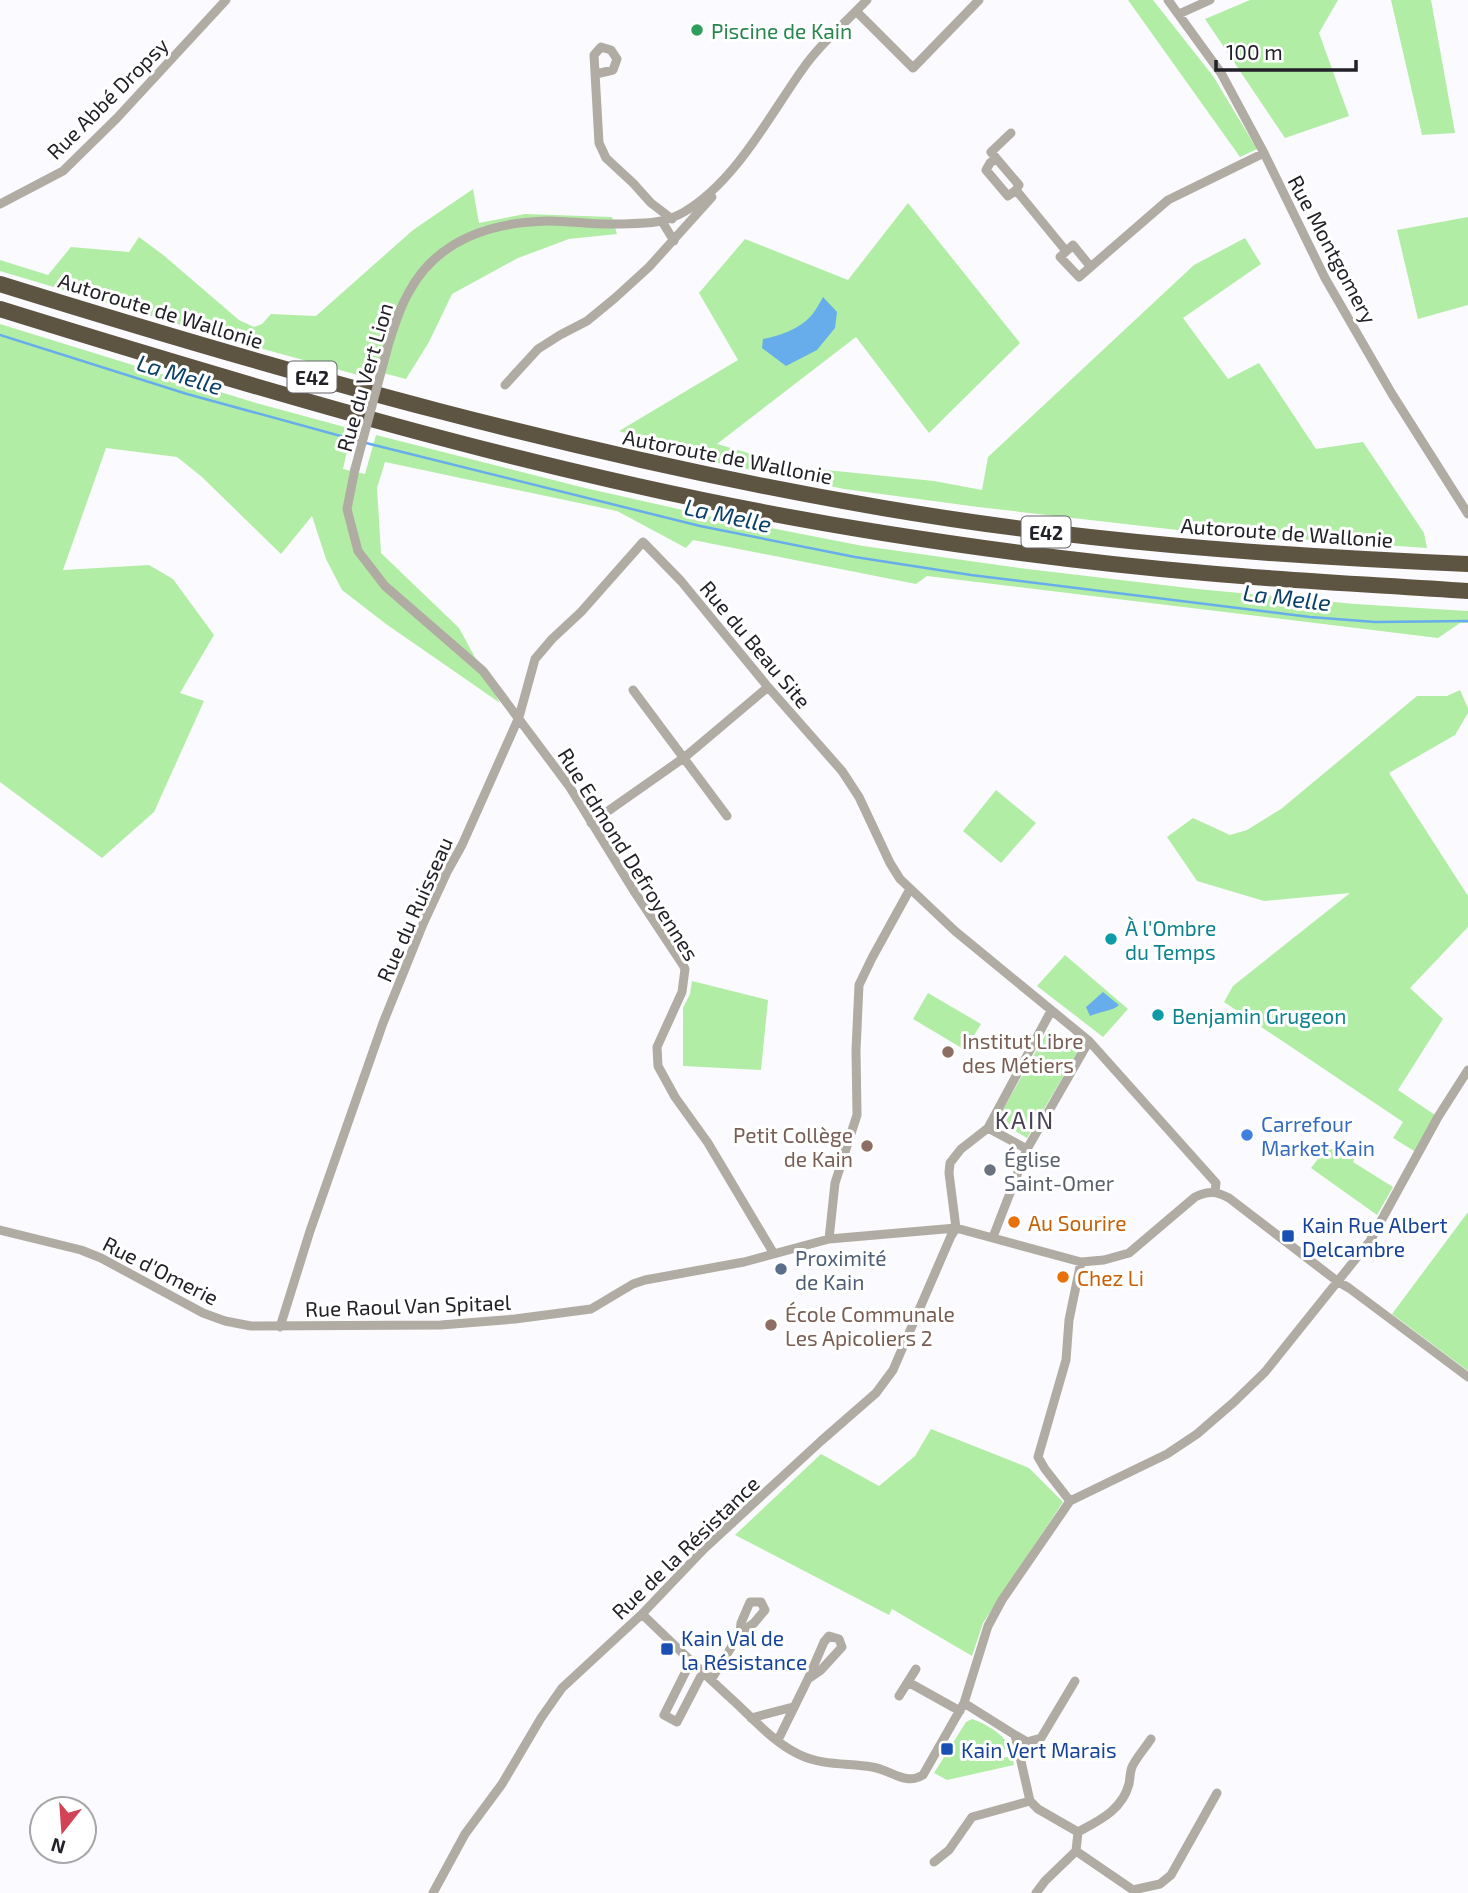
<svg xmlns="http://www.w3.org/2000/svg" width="1468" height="1893" viewBox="0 0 1468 1893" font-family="'Exo 2',sans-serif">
	<rect width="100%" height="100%" fill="#fbfafe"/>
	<path fill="#b2eda5" d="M1128 0H1153L1213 76 1257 149 1240 157Z
		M1250 0H1338L1319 33 1349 116 1285 138 1205 19Z
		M1391 0H1431L1455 133 1422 135Z
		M473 189 479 223 525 214 612 217 617 234 569 239 518 258 452 294 429 342 406 379 372 370 369 378 238 342 0 271V260L48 275 71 247 129 252 139 237 162 254 239 320 254 327 262 324 271 314 316 316 413 230Z
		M908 203 1020 343 929 433 856 337 717 444 797 467 934 481 982 490 988 457 1194 265 1245 238 1261 264 1183 318 1228 379 1259 363 1316 449 1363 442 1424 533 1427 548 1195 532 978 507 844 489 713 462 619 431 738 360 699 293 745 239 848 280Z
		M1468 217V305L1418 319 1397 230Z
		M0 324 256 403 352 429 343 469 365 474 376 435 585 488 714 517 863 546 1019 568 1197 589 1355 604 1468 611V623H1460L1438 638 927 576 916 584 693 540 686 548 617 511 385 462 377 488 381 553 459 628 500 703 386 624 342 590 326 559 312 516 281 554 202 477 177 457 106 448 63 570 149 565 173 579 214 635 180 693 204 701 154 812 102 858 0 782Z
		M1460 690 1468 708V713L1455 735 1389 773 1468 896V927L1410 988 1443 1019 1398 1090 1438 1117 1419 1154 1393 1138 1403 1122 1224 1002 1233 986 1350 893 1264 901 1197 881 1167 837 1193 818 1230 835 1247 830 1281 809 1417 696H1447Z
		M996 790 1036 823 1001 863 963 831Z
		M1065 955 1128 1009 1103 1037 1037 986Z
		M692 981 768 1000 761 1070 683 1066V1008L690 994Z
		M928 993 981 1024 965 1050 913 1019Z
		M1048 1030 1077 1053 1027 1138 997 1120Z
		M1363 1142 1353 1162 1393 1187 1377 1215 1311 1168 1324 1151Z
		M1468 1212V1371L1392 1314Z
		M931 1429 1029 1468 1063 1502 983 1623 972 1656 892 1609 889 1615 735 1535 821 1454 879 1486 915 1456Z
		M972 1719C986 1724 1004 1734 1010 1748L1000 1751 1002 1758 1012 1756 1014 1765 947 1780 934 1773 966 1722Z"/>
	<path fill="#67adeb" d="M823 297 837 312 835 328 817 350 786 366 762 348 763 339C779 336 799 329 810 317 815 312 819 304 823 297Z
		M1103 992 1119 1005C1113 1011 1098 1012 1090 1016L1086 1007Z"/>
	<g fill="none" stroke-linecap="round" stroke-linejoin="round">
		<path stroke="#67adeb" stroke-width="2.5" d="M0 335 187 394 359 441
			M366 443 700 526 855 557 971 575 1310 617 1375 622 1468 621"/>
		<path stroke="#b0aca3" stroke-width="9" d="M1168 0 1221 73 1264 153 1325 278 1392 394 1468 514
			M856 11 913 68 979 0
			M1179 14 1210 0
			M596 74 613 70 617 59 611 50 601 47 594 55 599 143 606 158 633 183 651 203 672 219
			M996 158 991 152 1011 133
			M1016 190 1019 185 996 158 990 163 986 170 1008 196 1016 190 1066 251
			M0 204 63 171 117 118 226 0
			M663 223 674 241
			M1090 266 1073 245 1060 257 1079 277 1168 200 1264 153
			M388 346C394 327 399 309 409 292 437 239 493 222 548 221 571 221 594 225 617 224 642 223 662 225 684 212 735 182 768 118 802 70 820 44 845 23 867 0
			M505 385 538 349 560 335 587 321 615 298 649 267 712 197
			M355 469 347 509 358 551 385 586 483 671 569 786 632 888 683 965 685 969 682 992 657 1047 658 1066 675 1097 708 1143 774 1254
			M633 690 727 816
			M591 823 685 757 768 687
			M988 1128 1027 1149
			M956 1228 949 1173 950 1163 961 1149 988 1128 1051 1011
			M0 1230 81 1250 101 1258 203 1313 225 1321 251 1326 441 1325 515 1319 591 1309 633 1284 645 1280 744 1262 829 1239 956 1228 1081 1262 1104 1260 1129 1253 1195 1197C1208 1191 1216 1191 1229 1198L1337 1281 1349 1288 1468 1377
			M993 1237 1027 1149 1089 1041
			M829 1239 835 1183 857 1115 856 1050 859 985 872 958 910 889
			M280 1327 310 1231 383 1023 423 924 447 872 462 845 519 717 535 659 552 639 581 612 643 542 681 581 768 687 842 771 859 797 890 863 900 879 955 931 1089 1041 1216 1183 1215 1192
			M1070 1501 1045 1469 1038 1457 1066 1360 1069 1320 1081 1262
			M642 1614C673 1644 704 1674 736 1703 755 1721 774 1742 798 1754 822 1766 847 1763 872 1767 892 1770 905 1786 923 1775L964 1703 988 1626 1002 1600 1070 1501 1167 1454 1197 1434 1234 1402 1265 1372 1370 1241 1438 1117 1468 1070
			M691 1661 664 1715 677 1722 703 1672
			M711 1680 740 1633 754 1623 765 1610 761 1602H750L741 1623 740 1633
			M908 1682 960 1711
			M899 1696 916 1669
			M964 1703 1015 1735 1030 1801 1038 1809 1078 1832 1076 1851 1133 1890 1160 1884 1171 1875 1217 1793
			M751 1718 793 1707
			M1015 1735 1027 1742 1041 1738 1075 1681
			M778 1740 808 1679 821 1670 842 1647 839 1639 829 1636 824 1642 808 1679
			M1078 1832C1100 1820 1122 1810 1129 1784 1130 1779 1130 1772 1132 1767 1136 1758 1145 1748 1151 1739
			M934 1862 949 1850 972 1817 1030 1801
			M433 1893 465 1834 502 1784 541 1718 562 1688 642 1614 704 1549 821 1441 876 1393 893 1370 951 1236 956 1228
			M1036 1893 1045 1881 1076 1851"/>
		<path stroke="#5d5442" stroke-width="16" d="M0 284C290 374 583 457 883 508 1076 541 1272 556 1468 564
			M0 309C290 399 583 486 883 533 990 550 1097 564 1205 573 1292 581 1380 585 1468 591"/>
		<path stroke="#b0aca3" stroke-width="9" d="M355 469 388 346"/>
	</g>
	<circle fill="#2e9e5b" stroke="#fff" stroke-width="2.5" cx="697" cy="30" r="7"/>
	<g fill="#0f9aa8" stroke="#fff" stroke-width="2.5">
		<circle cx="1111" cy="939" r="7"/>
		<circle cx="1158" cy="1015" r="7"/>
	</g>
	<g fill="#8d6e63" stroke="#fff" stroke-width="2.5">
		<circle cx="948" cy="1052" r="7"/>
		<circle cx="867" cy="1146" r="7"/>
		<circle cx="771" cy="1325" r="7"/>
	</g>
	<circle fill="#3f7fe0" stroke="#fff" stroke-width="2.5" cx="1247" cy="1135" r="7"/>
	<circle fill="#6b7280" stroke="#fff" stroke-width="2.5" cx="990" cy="1170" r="7"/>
	<g fill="#e8710a" stroke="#fff" stroke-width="2.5">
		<circle cx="1014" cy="1222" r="7"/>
		<circle cx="1063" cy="1277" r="7"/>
	</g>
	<g fill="#1a4fb4" stroke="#fff" stroke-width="2.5">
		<rect x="1281" y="1229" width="14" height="14" rx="3.5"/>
		<rect x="660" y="1642" width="14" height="14" rx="3.5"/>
		<rect x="940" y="1742" width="14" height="14" rx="3.5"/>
	</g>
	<circle fill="#5c6f8a" stroke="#fff" stroke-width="2.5" cx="781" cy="1269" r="7"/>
	<g text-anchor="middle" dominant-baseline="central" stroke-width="6" stroke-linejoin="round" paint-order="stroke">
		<g fill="#fff" stroke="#656468" stroke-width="2">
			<rect x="287.5" y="361.5" width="49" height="31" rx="5"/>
			<rect x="1021.5" y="516.5" width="49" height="31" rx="5"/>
		</g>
		<g font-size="19" font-weight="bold" fill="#232128">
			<text x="312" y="377">E42</text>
			<text x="1046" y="532">E42</text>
		</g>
		<g font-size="21" fill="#27864d" stroke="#fff" text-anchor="start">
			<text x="711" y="30">Piscine de Kain</text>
		</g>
		<g font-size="21" fill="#232128" stroke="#fff">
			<text transform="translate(107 98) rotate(-45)">Rue Abbé Dropsy</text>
			<text transform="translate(1333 249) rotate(62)">Rue Montgomery</text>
			<text transform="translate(161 310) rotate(17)">Autoroute de Wallonie</text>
			<text transform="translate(364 377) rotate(-74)">Rue du Vert Lion</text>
			<text transform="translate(728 456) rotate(11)">Autoroute de Wallonie</text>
			<text transform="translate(1287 532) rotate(4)">Autoroute de Wallonie</text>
			<text transform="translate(756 644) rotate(50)">Rue du Beau Site</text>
			<text transform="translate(629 854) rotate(58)">Rue Edmond Defroyennes</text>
			<text transform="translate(414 909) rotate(-66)">Rue du Ruisseau</text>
			<text transform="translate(161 1270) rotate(27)">Rue d'Omerie</text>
			<text transform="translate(408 1305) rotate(-2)">Rue Raoul Van Spitael</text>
			<text transform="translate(685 1547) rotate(-44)">Rue de la Résistance</text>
		</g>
		<g font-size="21" fill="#0d838f" stroke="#fff" text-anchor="start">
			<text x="1125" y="927">À l'Ombre<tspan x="1125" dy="24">du Temps</tspan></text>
			<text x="1172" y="1015">Benjamin Grugeon</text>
		</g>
		<g font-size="21" fill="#785e54" stroke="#fff" text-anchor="start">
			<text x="962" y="1040">Institut Libre<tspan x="962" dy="24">des Métiers</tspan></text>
			<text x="853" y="1134" text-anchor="end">Petit Collège<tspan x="853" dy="24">de Kain</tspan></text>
			<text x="785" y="1313">École Communale<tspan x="785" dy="24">Les Apicoliers 2</tspan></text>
		</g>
		<g font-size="21" fill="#366cbe" stroke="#fff" text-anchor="start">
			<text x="1261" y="1123">Carrefour<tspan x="1261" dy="24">Market Kain</tspan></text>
		</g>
		<g font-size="21" fill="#5b616d" stroke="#fff" text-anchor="start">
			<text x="1004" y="1158">Église<tspan x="1004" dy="24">Saint-Omer</tspan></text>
		</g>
		<g font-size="21" fill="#c56008" stroke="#fff" text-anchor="start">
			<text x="1028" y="1222">Au Sourire</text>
			<text x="1077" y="1277">Chez Li</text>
		</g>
		<g font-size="21" fill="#164399" stroke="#fff" text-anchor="start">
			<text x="1302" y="1224">Kain Rue Albert<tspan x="1302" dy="24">Delcambre</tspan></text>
			<text x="681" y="1637">Kain Val de<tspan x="681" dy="24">la Résistance</tspan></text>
			<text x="961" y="1749">Kain Vert Marais</text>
		</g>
		<g font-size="21" fill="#4e5e75" stroke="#fff" text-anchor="start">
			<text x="795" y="1257">Proximité<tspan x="795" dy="24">de Kain</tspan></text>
		</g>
		<g font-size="23" font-style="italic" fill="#0a4068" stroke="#fff">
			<text transform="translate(180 374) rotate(17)">La Melle</text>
			<text transform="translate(728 515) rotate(12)">La Melle</text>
			<text transform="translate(1287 597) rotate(7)">La Melle</text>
		</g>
		<g font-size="24" letter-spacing="2" fill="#484254" stroke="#fff">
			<text x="1025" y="1119">KAIN</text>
		</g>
	</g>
	<g transform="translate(63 1830) rotate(197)"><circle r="33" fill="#ffffff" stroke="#a7a6a9" stroke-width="2"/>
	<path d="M0-5L12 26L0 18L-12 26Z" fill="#d34356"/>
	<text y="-10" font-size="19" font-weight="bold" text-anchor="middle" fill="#232128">N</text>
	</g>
	<path d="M1216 60v10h140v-10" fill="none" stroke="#232128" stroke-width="3.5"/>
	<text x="1226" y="60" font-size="21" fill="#232128" stroke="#ffffff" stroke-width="5" paint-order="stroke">100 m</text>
</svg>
